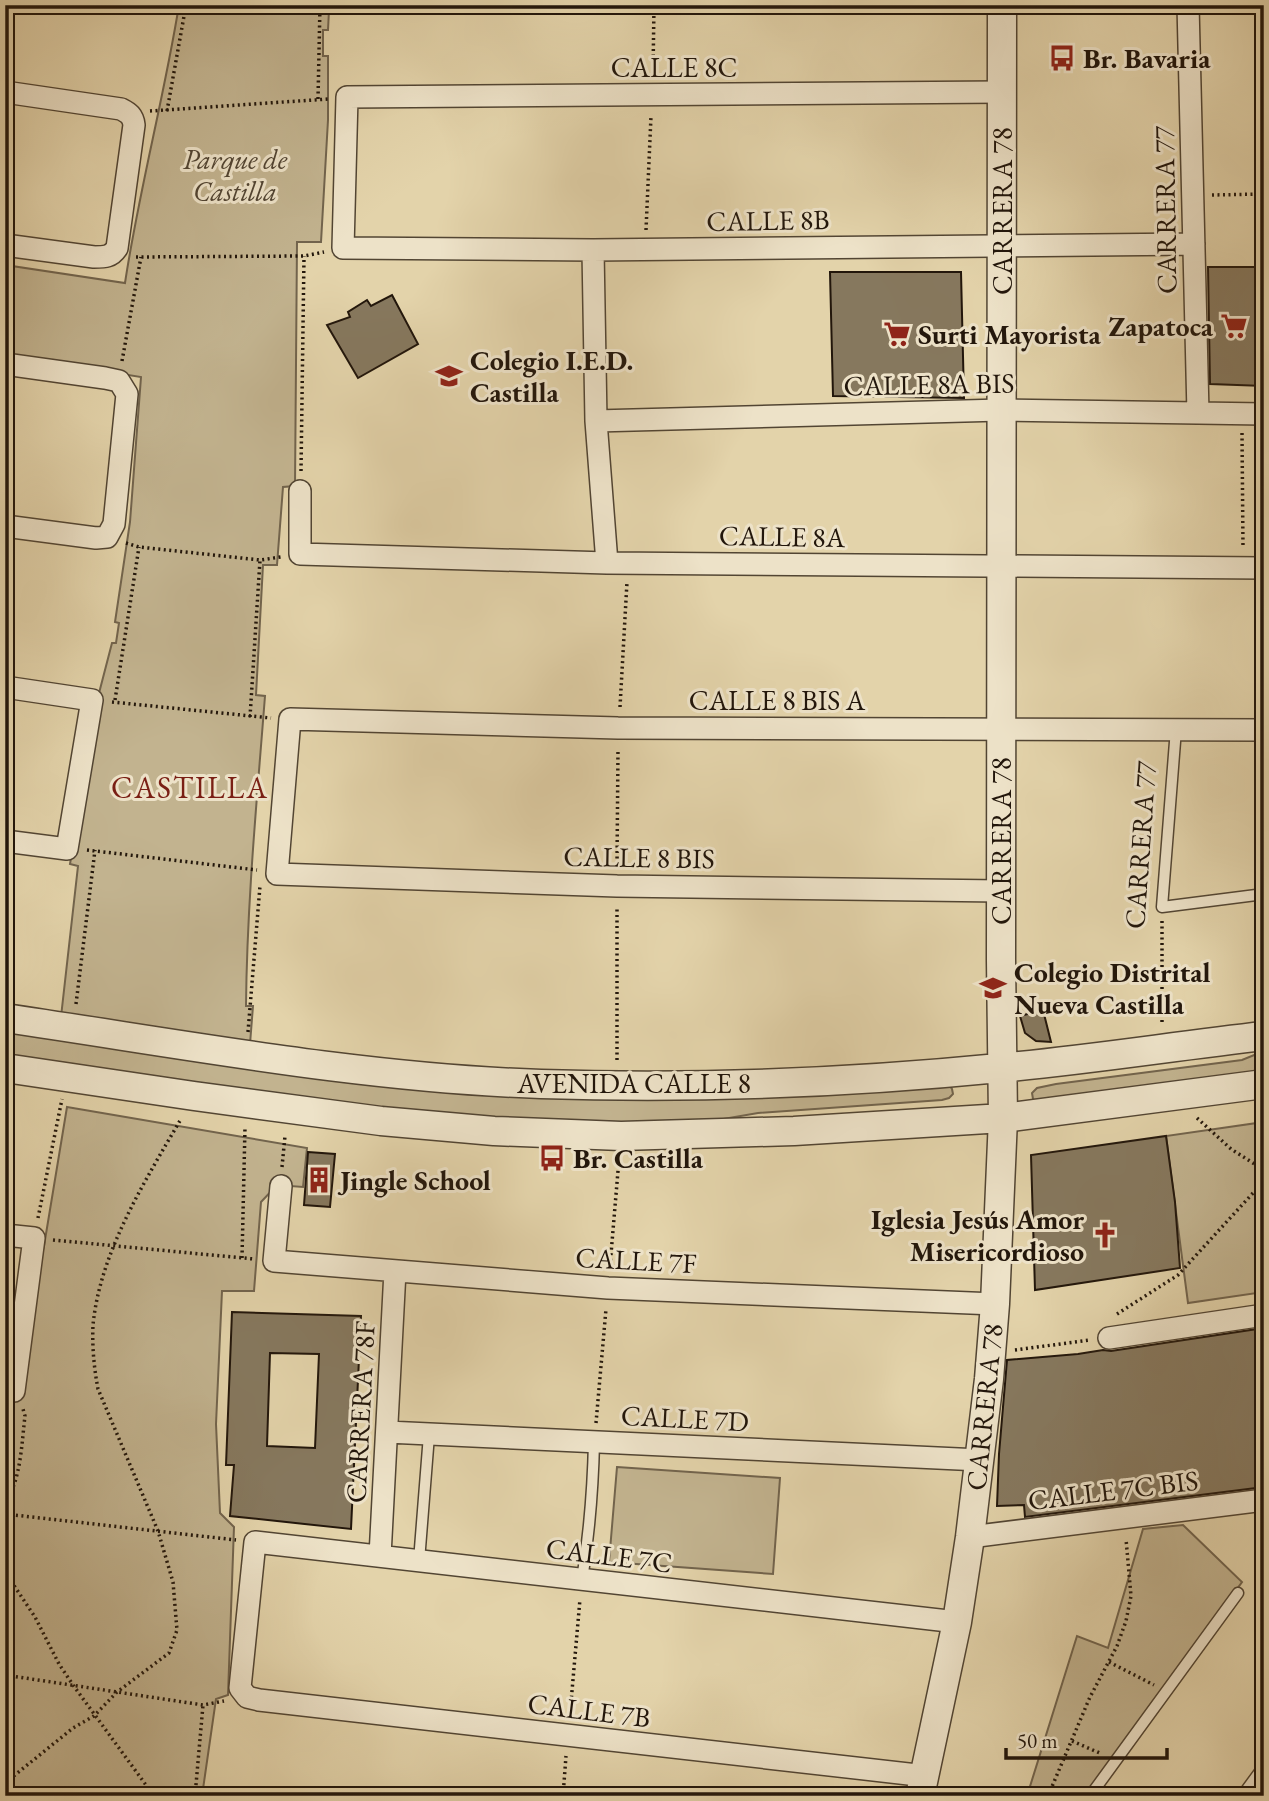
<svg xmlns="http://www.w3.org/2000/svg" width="1269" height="1801" viewBox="0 0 1269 1801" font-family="'EB Garamond',serif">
	<rect width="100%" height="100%" fill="#e3d3aa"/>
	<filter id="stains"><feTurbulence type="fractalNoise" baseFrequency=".00286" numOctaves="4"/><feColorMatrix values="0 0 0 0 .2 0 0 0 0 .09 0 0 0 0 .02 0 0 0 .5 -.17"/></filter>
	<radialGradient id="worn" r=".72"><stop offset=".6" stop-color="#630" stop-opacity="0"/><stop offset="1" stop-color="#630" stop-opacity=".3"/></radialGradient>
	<path fill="#c2b38f" stroke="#72644d" stroke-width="2" d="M179 5H322V9L329 10 328 30H323V56H328V120L321 242H297L295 486 283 487 277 565H263L256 695 265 696C257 799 247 902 246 1006H253L250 1044 61 1017 78 866 70 864 98 697 112 643H116L119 623 115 622 130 522 141 377 5 355V265L125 283C139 190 164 98 179 5Z
		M5 1028 302 1073 949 1085 952 1089 953 1094 949 1098 942 1100 758 1113 706 1122 556 1123 406 1113 5 1057Z
		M1264 1051V1072L1038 1102 1033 1099 1032 1093 1037 1088 1056 1084 1242 1060Z
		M67 1107 307 1148 303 1187 277 1185 261 1202 254 1291H222L216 1424 220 1513 234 1527 228 1695 216 1699 202 1796H5V1535L9 1501 5 1498V1399L44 1246Z
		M1264 1122V1292L1188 1303 1166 1136Z
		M617 1467 780 1478 773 1574 609 1562Z
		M1183 1525 1242 1582 1086 1796H1027L1077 1636 1108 1648 1143 1529Z"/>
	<path fill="#86785e" stroke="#22160b" stroke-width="2" fill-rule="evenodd" d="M1208 267H1264V386L1210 384Z
		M830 272H961L964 398 833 396Z
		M392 295 418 344 358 378 327 325 350 317 348 312 367 300 371 306Z
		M1043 1010 1051 1042 1036 1041 1025 1033 1020 1016Z
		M1166 1136 1175 1202 1180 1268 1035 1290 1031 1155Z
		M308 1152 335 1154 330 1207 304 1205Z
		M232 1312 361 1316 351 1529 230 1516 234 1465H226ZM270 1353 319 1354 315 1448 267 1446Z
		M1264 1328V1487L1025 1517 1024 1505 997 1506 999 1454 1007 1360 1078 1354 1103 1350 1111 1351Z"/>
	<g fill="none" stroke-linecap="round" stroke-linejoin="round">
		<g stroke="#524533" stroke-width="13">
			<path id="service" d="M1176 729 1162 907 1264 894
				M419 1561 429 1435
				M582 1580C589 1535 593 1488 594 1442
				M1090 1796 1238 1593
				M1242 1796 1264 1766"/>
		</g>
		<g stroke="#524533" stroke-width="24">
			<path id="minor" d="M1188 5 1198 413
				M5 92 121 109C129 113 133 116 134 125L117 248C111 257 105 257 94 257L5 245
				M1002 92 347 97 343 248 593 250 1194 244
				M593 250 596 421 607 563
				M5 364 105 378 119 381 127 394 114 524 107 537 96 538 5 526
				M596 421 1001 410 1264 414
				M300 491V554L607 563 1264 568
				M5 687 92 700 67 849 5 841
				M1001 891 617 886 277 874 290 719 618 728 1264 730
				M281 1186 274 1261 608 1288 995 1304
				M5 1235 34 1238 14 1391 5 1390
				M1109 1338 1264 1315
				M387 1432 980 1460
				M970 1537 1264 1500
				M380 1556 395 1271
				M926 1776 259 1700 247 1697 240 1688 255 1542 957 1622"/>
		</g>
		<g stroke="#524533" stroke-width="31">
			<path id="tertiary" d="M5 1018C183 1044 361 1078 541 1084 694 1089 847 1083 999 1068 1087 1060 1175 1046 1264 1036
				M5 1068 194 1096 381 1121 494 1131 621 1136 794 1131 1003 1118 1264 1084
				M920 1796 957 1622 970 1537 989 1379 995 1304 1003 1118 1001 960 1002 5"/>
		</g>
		<path stroke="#22160b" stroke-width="3.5" stroke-dasharray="2 3.5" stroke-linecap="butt" d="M653 73 654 5
			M318 99 320 5
			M150 111 328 99
			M167 111 186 5
			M1212 195 1264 194
			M646 230 651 116
			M136 257 304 256 324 252
			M122 361 141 257
			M1242 433 1243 548
			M301 471 304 256
			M126 543 139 547 260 560 281 557
			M115 700 139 547
			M112 702 271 718
			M620 707 627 582
			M250 717 260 560
			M87 850 257 870
			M617 864 618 749
			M1162 921V1025
			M76 1004 95 850
			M248 1032 260 886
			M617 1060V907
			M1197 1118 1231 1149 1264 1170
			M282 1167 285 1136
			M38 1218 62 1099
			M53 1240 254 1259
			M242 1258 245 1127
			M610 1266 619 1159
			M1117 1314 1178 1275 1264 1181
			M1015 1350 1090 1340
			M596 1423 606 1309
			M5 1501C21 1483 22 1439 25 1416L23 1409
			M5 1514 236 1540
			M5 1572 35 1617 59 1664 73 1685 154 1796
			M1109 1662 1154 1685
			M5 1675 203 1705 224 1701
			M570 1714 580 1599
			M1072 1741 1102 1754
			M5 1783 73 1728 94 1716 117 1692 169 1653 177 1630 173 1582 158 1531 98 1389C94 1368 92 1346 93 1325 100 1252 145 1181 181 1119
			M195 1796 203 1705
			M563 1796 566 1756
			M1048 1796 1090 1697 1117 1646 1126 1621 1131 1596 1126 1539"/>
		<use href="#service" stroke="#ede2c8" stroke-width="10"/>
		<use href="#minor" stroke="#ede2c8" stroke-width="21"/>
		<use href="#tertiary" stroke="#ede2c8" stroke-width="28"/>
	</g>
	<defs>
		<g id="bus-bare" transform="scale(2.1)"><path d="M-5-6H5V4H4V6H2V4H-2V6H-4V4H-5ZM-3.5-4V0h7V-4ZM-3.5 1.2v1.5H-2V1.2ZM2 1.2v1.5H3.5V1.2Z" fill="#8f2418" stroke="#ede2c8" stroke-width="2.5" paint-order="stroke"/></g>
		<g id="supermarket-bare" transform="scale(2.1)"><path d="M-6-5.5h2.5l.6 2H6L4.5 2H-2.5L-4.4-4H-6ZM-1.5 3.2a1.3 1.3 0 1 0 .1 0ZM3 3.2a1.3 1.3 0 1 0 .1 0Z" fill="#8f2418" stroke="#ede2c8" stroke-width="2.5" paint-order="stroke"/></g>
		<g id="school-bare" transform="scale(2.1)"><path d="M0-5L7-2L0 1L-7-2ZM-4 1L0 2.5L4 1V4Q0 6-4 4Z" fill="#8f2418" stroke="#ede2c8" stroke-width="2.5" paint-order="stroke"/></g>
		<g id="building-bare" transform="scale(2.1)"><path d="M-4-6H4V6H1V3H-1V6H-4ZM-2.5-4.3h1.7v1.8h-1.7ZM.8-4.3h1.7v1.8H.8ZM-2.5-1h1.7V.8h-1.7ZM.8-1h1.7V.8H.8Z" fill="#8f2418" stroke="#ede2c8" stroke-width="2.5" paint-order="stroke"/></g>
		<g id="church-bare" transform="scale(2.1)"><path d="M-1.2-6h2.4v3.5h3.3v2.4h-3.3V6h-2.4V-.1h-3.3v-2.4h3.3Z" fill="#8f2418" stroke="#ede2c8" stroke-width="2.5" paint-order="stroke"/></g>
	</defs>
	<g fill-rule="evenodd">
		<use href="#bus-bare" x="1062" y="58"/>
		<use href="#supermarket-bare" x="1234" y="326"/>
		<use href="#supermarket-bare" x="897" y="334"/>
		<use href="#school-bare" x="449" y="376"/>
		<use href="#school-bare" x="993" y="988"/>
		<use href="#bus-bare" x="552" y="1158"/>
		<use href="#building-bare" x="319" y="1180"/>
		<use href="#church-bare" x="1105" y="1235"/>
	</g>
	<g text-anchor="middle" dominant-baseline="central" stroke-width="6" stroke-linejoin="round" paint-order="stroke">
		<g font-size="28" font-weight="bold" fill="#22160b" stroke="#ede2c8" text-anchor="start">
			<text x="1083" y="58">Br. Bavaria</text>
			<text x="1213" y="326" text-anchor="end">Zapatoca</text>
			<text x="918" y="334">Surti Mayorista</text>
			<text x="470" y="360">Colegio I.E.D.<tspan x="470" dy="32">Castilla</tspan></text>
			<text x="1014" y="972">Colegio Distrital<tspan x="1014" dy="32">Nueva Castilla</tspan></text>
			<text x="573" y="1158">Br. Castilla</text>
			<text x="340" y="1180">Jingle School</text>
			<text x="1084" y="1219" text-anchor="end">Iglesia Jesús Amor<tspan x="1084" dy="32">Misericordioso</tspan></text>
		</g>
		<g font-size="28" fill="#22160b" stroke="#ede2c8">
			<text x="674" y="67">CALLE 8C</text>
			<text transform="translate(1165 210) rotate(-91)">CARRERA 77</text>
			<text transform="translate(1002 211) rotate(-90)">CARRERA 78</text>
			<text transform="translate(768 220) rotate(-1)">CALLE 8B</text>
			<text transform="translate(929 384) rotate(-1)">CALLE 8A BIS</text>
			<text transform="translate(782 536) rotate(1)">CALLE 8A</text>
			<text x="777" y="700">CALLE 8 BIS A</text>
			<text transform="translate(1001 841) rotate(-90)">CARRERA 78</text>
			<text transform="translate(1140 845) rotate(-86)">CARRERA 77</text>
			<text transform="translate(639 857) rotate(1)">CALLE 8 BIS</text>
			<text x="634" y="1083">AVENIDA CALLE 8</text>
			<text transform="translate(636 1260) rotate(3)">CALLE 7F</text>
			<text transform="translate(984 1407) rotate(-84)">CARRERA 78</text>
			<text transform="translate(360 1412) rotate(-87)">CARRERA 78F</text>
			<text transform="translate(685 1418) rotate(3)">CALLE 7D</text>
			<text transform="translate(1113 1490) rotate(-7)">CALLE 7C BIS</text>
			<text transform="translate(609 1555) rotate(7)">CALLE 7C</text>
			<text transform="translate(589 1710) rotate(7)">CALLE 7B</text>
		</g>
		<g font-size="28" font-style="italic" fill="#524533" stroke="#ede2c8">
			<text x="235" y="159">Parque de<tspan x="235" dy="32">Castilla</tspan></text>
		</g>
		<g font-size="30" letter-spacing="2" fill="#7a1f14" stroke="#ede2c8">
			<text x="190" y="787">CASTILLA</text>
		</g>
	</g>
	<rect width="1269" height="1801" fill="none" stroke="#e3d3aa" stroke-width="28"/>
	<rect x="7" y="7" width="1255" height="1787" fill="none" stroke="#22160b" stroke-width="3.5"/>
	<rect x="14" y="14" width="1241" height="1773" fill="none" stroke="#22160b" stroke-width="2"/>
	<path d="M1006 1748v10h161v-10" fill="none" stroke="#22160b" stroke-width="3.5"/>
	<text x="1017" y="1748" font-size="21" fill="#22160b" stroke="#ede2c8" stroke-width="5" paint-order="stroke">50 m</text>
	<rect width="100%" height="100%" filter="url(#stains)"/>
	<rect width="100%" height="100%" fill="url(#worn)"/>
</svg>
